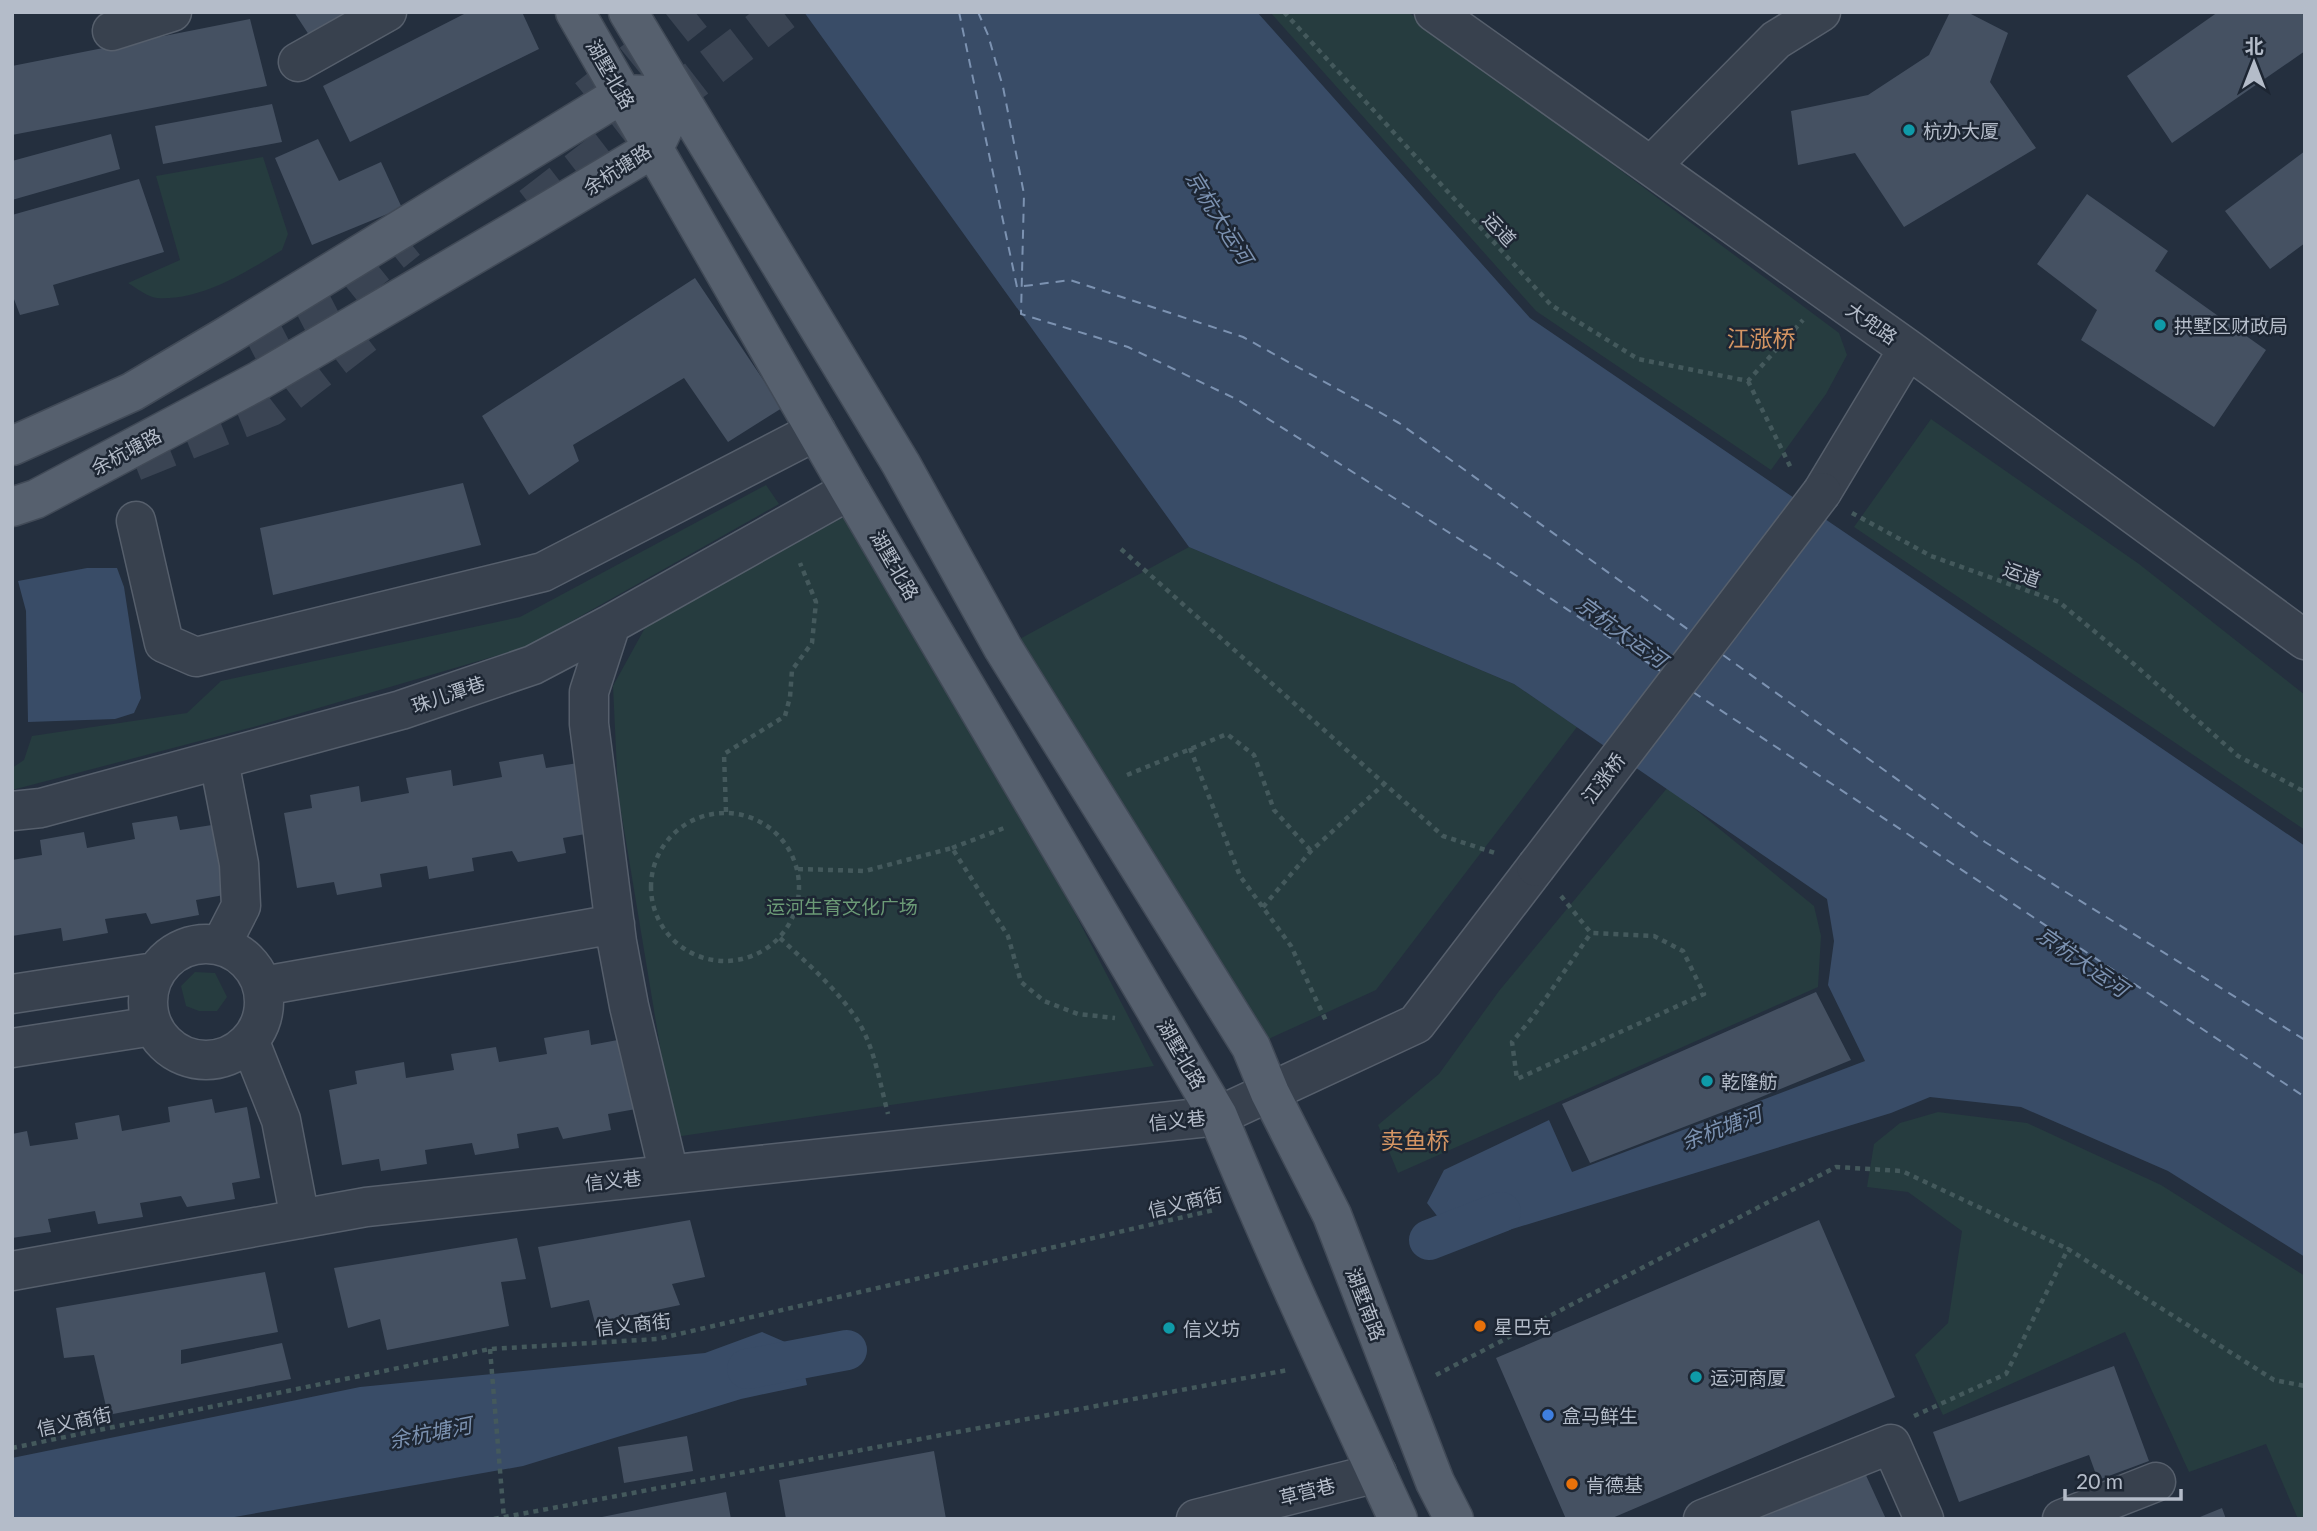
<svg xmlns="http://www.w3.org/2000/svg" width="2317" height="1531" viewBox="0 0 2317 1531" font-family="Lato,'Noto Sans SC',sans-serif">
	<rect width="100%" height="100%" fill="#242f3e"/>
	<path fill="#263c3f" d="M1270 12H1408L1839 333 1847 355 1826 394 1771 470 1536 311Z
		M263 157 288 234 282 250C246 272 201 301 157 298 148 297 136 288 128 283L180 260 156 176Z
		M1931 419 2139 564 2305 695V830L1854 527Z
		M766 485 779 504 526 647 257 726 12 790V768L24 760 32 736 187 713 221 681 520 617Z
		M849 514 900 575 1154 1066 675 1137 618 793 613 686 646 626Z
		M1189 547 1514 684 1577 727 1376 990 1251 1047 1003 648Z
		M1668 787 1814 906 1821 936 1818 987 1398 1173 1378 1125 1439 1074 1499 991Z
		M195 972 215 973 227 997 217 1011H199L186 1006 181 986Z
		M1938 1112 2027 1123 2161 1185 2305 1276V1519H2298L2266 1444 2189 1472 2125 1332 1943 1415 1915 1355 1948 1323 1962 1231 1908 1192 1867 1187 1874 1144 1900 1123Z"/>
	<path fill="#394c67" d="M804 12H1257L1530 318 2305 846V1257L2168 1171 2021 1107 1930 1097 1891 1113 1460 1245 1427 1203 1444 1170 1549 1120 1572 1172 1865 1061 1828 985 1834 941 1827 899 1514 684 1189 547Z
		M87 568H117L124 587 141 698 134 713 115 719 28 722 26 611 18 581Z
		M762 1332 799 1348 807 1385 741 1399 523 1466 223 1519H12V1458L360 1387 705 1353Z"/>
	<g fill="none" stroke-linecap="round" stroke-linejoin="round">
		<path stroke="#394c67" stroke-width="40" d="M1429 1240 1501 1212
			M747 1369 847 1350"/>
		<path stroke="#7c92b1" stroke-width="2" stroke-dasharray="9 7" stroke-linecap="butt" d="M959 12 1017 287 1070 280 1243 337 1399 423 1693 633
			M978 12 988 35 1003 87 1024 194 1021 314 1128 347 1238 400 1488 557 1662 672
			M1723 655 1985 842 2305 1040
			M1693 692 2305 1097"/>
	</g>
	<path fill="#455162" d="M294 12H352L311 38Z
		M463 12H522L539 49 350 142 323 86 464 14Z
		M1950 12H1967L2008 33 1990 82 2036 148 1904 227 1855 153 1798 165 1791 111 1868 95 1929 55Z
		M2218 12H2301L2305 17V51L2172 143 2127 76Z
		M250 19 267 86 12 135V66Z
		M272 104 282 142 163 164 155 126Z
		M111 134 120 169 12 200V161Z
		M318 139 339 181 381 162 402 208 312 245 275 158Z
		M2305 151V243L2270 269 2225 211Z
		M139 179 164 252 53 285 59 305 20 315 12 294V215Z
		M2087 194 2168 251 2155 271 2266 350 2214 427 2081 340 2097 310 2037 264Z
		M695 278 782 408 728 442 684 378 573 445 579 461 529 495 482 416Z
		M463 483 481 545 273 595 260 528Z
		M543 754 546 768 578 763 591 833 563 838 566 853 518 862 512 851 472 858 474 871 429 879 427 866 380 874 382 887 337 895 334 882 297 888 284 813 312 808 310 795 359 786 361 802 409 793 406 778 451 770 453 786 502 777 499 762Z
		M177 816 180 830 212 825 224 895 196 900 199 915 151 924 146 913 105 919 108 933 63 941 61 928 12 936V860L42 855 40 840 84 832 87 848 135 839 132 823Z
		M1816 992 1851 1060 1749 1102 1590 1163 1562 1104Z
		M589 1030 591 1045 623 1039 636 1109 608 1114 611 1130 563 1139 558 1127 517 1134 519 1148 475 1155 472 1143 425 1150 427 1164 381 1171 379 1159 342 1165 329 1090 357 1084 355 1071 404 1062 406 1078 454 1070 451 1054 496 1047 499 1062 547 1054 544 1038Z
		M212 1099 215 1113 247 1107 260 1178 232 1183 235 1199 187 1207 181 1196 140 1203 143 1217 98 1224 95 1211 48 1219 51 1232 12 1238V1134L27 1131 30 1146 78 1139 75 1123 119 1115 122 1131 170 1122 168 1107Z
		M690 1220 705 1277 672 1284 680 1305 595 1323 589 1300 551 1308 538 1247Z
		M1819 1220 1895 1397 1610 1519H1566L1496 1358Z
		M517 1238 526 1279 501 1282 509 1326 387 1350 380 1319 348 1328 334 1268Z
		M265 1272 278 1332 181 1350V1364L282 1343 291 1379 108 1415 94 1355 64 1358 56 1308Z
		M2114 1366 2149 1461 2098 1480 2089 1455 1959 1502 1933 1432Z
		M687 1436 693 1471 624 1483 618 1447Z
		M934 1451 946 1519H786L779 1480Z
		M1864 1471 1886 1519H1754Z
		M726 1492 731 1519H597V1518Z
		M2222 1508 2226 1519H2195Z"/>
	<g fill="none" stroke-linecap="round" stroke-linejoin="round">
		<path stroke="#3a4453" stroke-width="38" stroke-dasharray="38 19" stroke-linecap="butt" d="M587 98 695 12
			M531 206 783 12
			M247 342 342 293 408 240
			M134 462 271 407 372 329"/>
		<g stroke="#565f6c" stroke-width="41">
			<path id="minor" d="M1434 12 1908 349 2305 640
				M112 31 172 12
				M298 62 387 12
				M1651 166 1776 40 1821 12
				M1822 492 1908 349
				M136 521 164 643 196 657 543 572 816 431
				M611 624 589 692V724L617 942 629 1006 669 1174
				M219 761 239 864 241 906 221 945
				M12 811 41 808 401 710 533 665 611 624 850 490
				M148 1002a58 58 0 1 1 116 0a58 58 0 1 1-116 0Z
				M263 986 615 924
				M12 994 155 972
				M250 1042 281 1120 300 1219
				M12 1048 153 1026
				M12 1271 366 1207 1218 1116 1416 1024 1536 867
				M1196 1519 1377 1473
				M1703 1519 1891 1444 1924 1519
				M2062 1519 2156 1482"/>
		</g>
		<g stroke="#414a57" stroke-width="41">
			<path id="major" d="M575 12 850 490 1218 1116C1274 1252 1336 1385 1398 1519
				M628 12 901 464 1003 648 1251 1047 1270 1093 1332 1215 1435 1482 1454 1519
				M12 446 132 392 225 337 622 94 648 95
				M12 507 36 499 260 380 525 225 654 148 665 125"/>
		</g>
		<path stroke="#44595c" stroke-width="4.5" stroke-dasharray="5 5" stroke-linecap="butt" d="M1284 12 1551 305 1638 359 1748 381 1803 320
			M1748 381 1791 468
			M1852 513 1931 556 2059 602 2135 665 2238 756 2305 792
			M1121 549 1443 836 1498 854
			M1190 748 1240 876 1291 946 1327 1023
			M1127 775 1227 734 1254 755 1274 810 1311 851
			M726 812 724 754 785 716 790 697 792 670 812 643 816 602 800 563
			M651 887a74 74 0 1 1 148 0a74 74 0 1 1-148 0Z
			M952 848 1004 828
			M798 869 865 871 952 848 1008 936 1021 982 1044 1001 1078 1014 1115 1018
			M1561 896 1591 933 1654 936 1683 951 1704 994 1517 1079 1512 1042 1532 1018 1591 933
			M1263 907 1311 851 1384 784
			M780 938C808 964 837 989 858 1021 875 1049 880 1084 888 1114
			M490 1349 504 1519
			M1436 1375 1836 1167 1902 1171 2068 1249
			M1914 1416 2006 1374 2068 1249 2274 1380 2305 1386
			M12 1448 490 1349 657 1339 1214 1210
			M494 1519 1288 1370"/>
		<use href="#minor" stroke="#38414e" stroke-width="38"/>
		<use href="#major" stroke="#56606e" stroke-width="38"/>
		<g stroke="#565f6c" stroke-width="41" stroke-linecap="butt">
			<path id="minor-bridge" d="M1536 867 1822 492"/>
		</g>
		<use href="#minor-bridge" stroke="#38414e" stroke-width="38"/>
	</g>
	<g fill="#0f9aa8" stroke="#1d2633" stroke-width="2.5">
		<circle cx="1909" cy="130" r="7"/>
		<circle cx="2160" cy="325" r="7"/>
		<circle cx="1707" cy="1081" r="7"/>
		<circle cx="1169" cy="1328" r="7"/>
		<circle cx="1696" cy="1377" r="7"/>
	</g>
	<g fill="#e8710a" stroke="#1d2633" stroke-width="2.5">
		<circle cx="1480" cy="1326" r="7"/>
		<circle cx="1572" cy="1484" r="7"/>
	</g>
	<circle fill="#3f7fe0" stroke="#1d2633" stroke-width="2.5" cx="1548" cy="1415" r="7"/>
	<g text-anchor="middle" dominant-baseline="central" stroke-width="5" stroke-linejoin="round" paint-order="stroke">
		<g font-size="19" fill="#b4bcc9" stroke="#1d2633">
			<text transform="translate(611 74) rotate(60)">湖墅北路</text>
			<text transform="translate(617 169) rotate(-33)">余杭塘路</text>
			<text transform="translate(1500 229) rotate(47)">运道</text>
			<text transform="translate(1872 323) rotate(35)">大兜路</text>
			<text transform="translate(126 451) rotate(-28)">余杭塘路</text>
			<text transform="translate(895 565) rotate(60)">湖墅北路</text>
			<text transform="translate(2022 574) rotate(20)">运道</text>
			<text transform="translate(448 694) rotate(-19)">珠儿潭巷</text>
			<text transform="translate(1603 778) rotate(-53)">江涨桥</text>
			<text transform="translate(1182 1054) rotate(60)">湖墅北路</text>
			<text transform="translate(1177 1120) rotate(-6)">信义巷</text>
			<text transform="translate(613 1180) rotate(-6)">信义巷</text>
			<text transform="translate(1185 1202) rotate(-13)">信义商街</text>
			<text transform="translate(1366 1304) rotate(69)">湖墅南路</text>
			<text transform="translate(633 1324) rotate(-6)">信义商街</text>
			<text transform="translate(74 1421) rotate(-12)">信义商街</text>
			<text transform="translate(1307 1491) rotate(-14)">草营巷</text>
		</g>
		<g font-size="19" fill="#b4bcc9" stroke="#1d2633" text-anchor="start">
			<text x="1923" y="130">杭办大厦</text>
			<text x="2174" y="325">拱墅区财政局</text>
			<text x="1721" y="1081">乾隆舫</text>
			<text x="1494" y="1326">星巴克</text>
			<text x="1183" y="1328">信义坊</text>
			<text x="1710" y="1377">运河商厦</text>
			<text x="1562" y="1415">盒马鲜生</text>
			<text x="1586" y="1484">肯德基</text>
		</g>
		<g font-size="19" fill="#6b9a76" stroke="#1d2633">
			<text x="842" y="906">运河生育文化广场</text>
		</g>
		<g font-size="21" font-style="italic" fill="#7c92b1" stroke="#1d2633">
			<text transform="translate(1220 217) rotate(58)">京杭大运河</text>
			<text transform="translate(1622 631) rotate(36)">京杭大运河</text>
			<text transform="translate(2083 961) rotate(35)">京杭大运河</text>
			<text transform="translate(1721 1127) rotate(-21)">余杭塘河</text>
			<text transform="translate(430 1432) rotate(-11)">余杭塘河</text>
		</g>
		<g font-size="23" fill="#d59563" stroke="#1d2633">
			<text x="1761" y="338">江涨桥</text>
			<text x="1415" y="1140">卖鱼桥</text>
		</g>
	</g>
	<rect width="2317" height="1531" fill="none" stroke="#b4bcc9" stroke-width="28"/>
	<g transform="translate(2254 63)" stroke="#1d2633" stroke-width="5" paint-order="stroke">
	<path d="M0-5L12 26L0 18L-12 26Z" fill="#b4bcc9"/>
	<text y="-10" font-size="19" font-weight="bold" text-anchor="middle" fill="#b4bcc9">北</text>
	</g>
	<path d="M2065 1489v10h116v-10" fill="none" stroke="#b4bcc9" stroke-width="3.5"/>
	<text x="2076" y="1489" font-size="21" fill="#b4bcc9" stroke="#1d2633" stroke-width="5" paint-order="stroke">20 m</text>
</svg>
